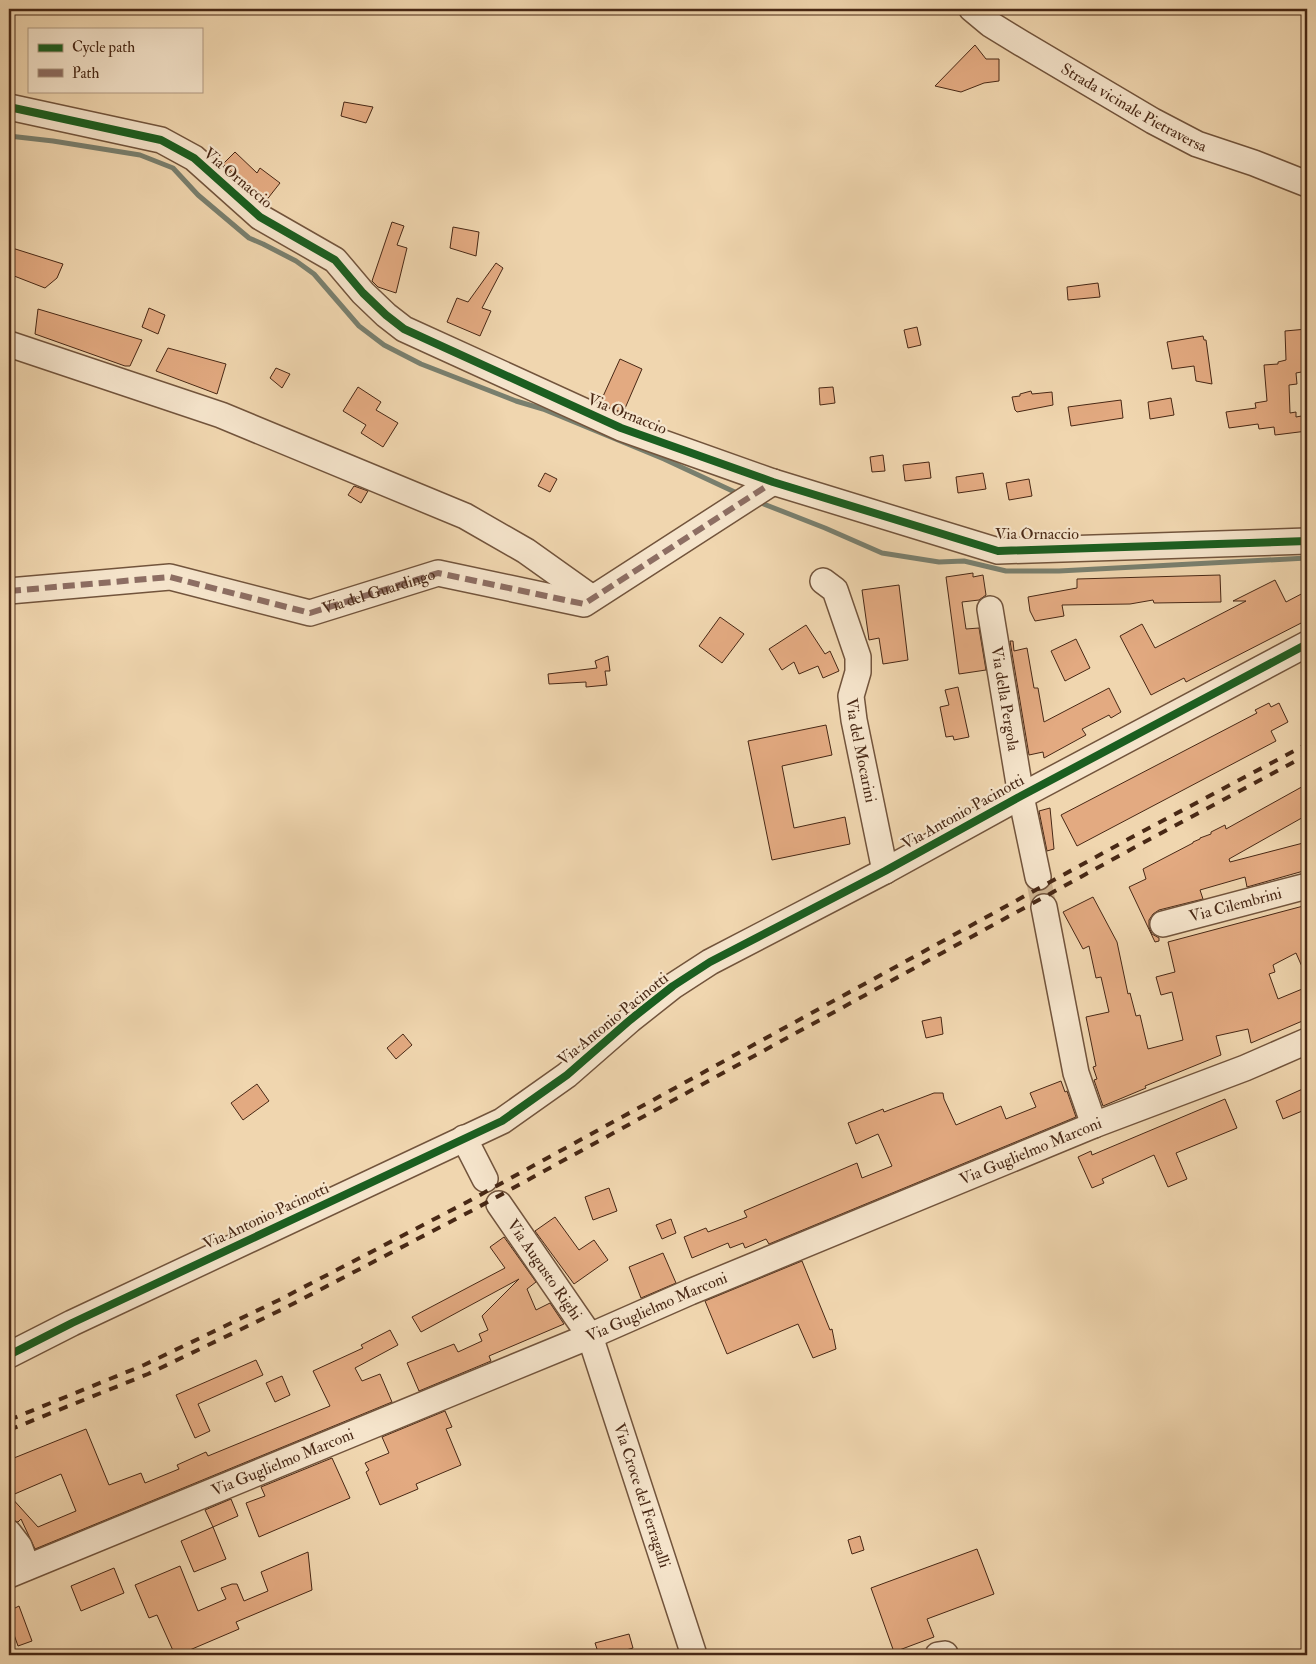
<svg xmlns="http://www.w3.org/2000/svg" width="1316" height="1664" viewBox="0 0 1316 1664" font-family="'IM FELL Double Pica',serif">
	<rect width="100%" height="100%" fill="#f0d6af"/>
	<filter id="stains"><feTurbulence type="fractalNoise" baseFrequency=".004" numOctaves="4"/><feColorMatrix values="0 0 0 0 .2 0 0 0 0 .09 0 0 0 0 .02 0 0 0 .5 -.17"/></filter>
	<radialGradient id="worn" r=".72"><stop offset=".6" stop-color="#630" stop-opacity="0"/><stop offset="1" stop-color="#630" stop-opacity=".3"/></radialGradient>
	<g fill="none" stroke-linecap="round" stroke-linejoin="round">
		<path stroke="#797f6e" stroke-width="5" d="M9 136 53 141 140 155 173 168 198 195 249 238 263 244 296 261 314 274 359 326 384 345 421 364 516 401 543 409 664 459 739 494
			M756 501 825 528 882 553 939 562 964 561 1006 571H1059L1307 558"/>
	</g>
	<path fill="#e3aa81" stroke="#482815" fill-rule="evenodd" d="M975 45 986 59H999V81L984 83 961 92 935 86Z
		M344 102 373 107 366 123 341 116Z
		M235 152 257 173 260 168 280 183 265 202 223 164Z
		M392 222 404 226 397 245 407 248 396 293 378 287 372 281Z
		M453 227 479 232 476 256 450 248Z
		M9 247 63 264 57 278 45 288 9 274Z
		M496 263 503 268 482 308 491 311 480 336 447 322 457 298 468 302Z
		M1098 283 1100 297 1068 300 1067 287Z
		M149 308 165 315 158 334 142 327Z
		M38 309 142 340 130 366H125L35 334Z
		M917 327 921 345 908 348 904 330Z
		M1307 329V371L1296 373 1297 384 1289 385 1290 413 1296 412V417L1307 415V431L1275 435 1274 427 1259 429 1258 424 1229 428 1226 412 1256 408 1255 403 1267 401 1264 365 1278 364V362L1286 360 1285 331Z
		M1203 336 1204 340H1206L1212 384 1196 381 1194 366 1172 369 1171 363 1167 342Z
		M168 348 226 364 217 394 156 371Z
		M620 359 642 369 623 413 600 403Z
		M276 368 290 374 282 388 270 378Z
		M358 387 381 402 376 410 398 423 383 447 361 433 366 425 343 411Z
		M833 387 835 403 820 405 819 388Z
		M1031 391 1032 394 1052 392 1053 405 1017 412 1015 410 1012 397 1020 396V394Z
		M1171 398 1174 415 1150 419 1148 402Z
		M1121 400 1123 418 1071 426 1068 407Z
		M883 455 885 471 872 472 870 457Z
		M929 462 931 478 905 481 903 465Z
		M545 473 557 479 550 492 538 486Z
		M983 473 986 489 958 493 956 477Z
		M1029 479 1032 496 1009 500 1006 483Z
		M354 486 368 491 361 503 348 495Z
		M973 573V577L983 575 986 595 979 600 962 602 966 629 979 628 986 670 959 674 946 577Z
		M1220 575 1221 602 1154 603 1153 600 1130 604 1062 605 1064 616 1035 621 1030 611 1028 597 1077 588V579Z
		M1275 580 1286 602 1307 591V620L1186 682 1184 678 1151 695 1120 636 1142 624 1155 648 1246 601H1233Z
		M899 585 908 660 883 664 879 638 869 640 862 590Z
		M720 617 744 634 722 663 699 646Z
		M806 625 825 654 830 651 839 671 823 678 818 666 799 674 794 662 782 670 769 649Z
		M1076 639 1090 668 1065 681 1051 651Z
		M1010 641H1013L1014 651 1027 648 1034 688H1038L1044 722 1109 688 1121 712 1111 718 1109 715 1082 729 1086 735 1044 758 1043 752 1029 755Z
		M608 656 610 671H605L607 685 586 687V682L549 684 548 674 597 668 595 661Z
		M958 687 969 737 954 740 953 736 946 737 940 707 949 705 945 690Z
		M1269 703 1271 707 1279 703 1288 722 1271 731 1276 741 1077 846 1061 815 1257 713 1255 710Z
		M826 725 832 755 782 766 794 828 845 817 850 844 772 860 748 741Z
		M1307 784V815L1229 859 1230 862 1307 842V870L1247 887 1245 877 1200 890 1203 899 1159 910 1153 914 1149 920V927L1152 934 1159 938V941L1155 942 1129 887 1146 879 1143 869 1193 843V842L1200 839V838L1211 834V832L1225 825 1226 829Z
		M1050 808 1054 849 1047 851 1039 811Z
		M1093 897 1117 942 1128 994 1130 993 1136 1016 1140 1015 1148 1049 1183 1040 1172 992 1161 995 1156 977 1175 972 1168 942 1307 905V978L1296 953 1273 965 1275 972 1269 974 1278 999 1307 987V1019L1251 1043 1248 1029 1216 1036 1221 1055 1145 1086 1146 1088 1103 1106 1094 1080 1097 1079 1093 1067 1096 1066 1086 1017 1109 1012 1101 977 1096 978 1089 946 1083 949 1063 912Z
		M941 1017 943 1034 926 1038 922 1021Z
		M403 1034 412 1045 396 1059 387 1048Z
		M1061 1081 1065 1092 1067 1091 1076 1117 769 1244 766 1239 745 1248 743 1243 730 1248 728 1243 692 1258 684 1237 706 1228 708 1232 747 1217 744 1211 857 1163 862 1178 892 1166 878 1134 856 1144 848 1123 883 1109 884 1112 934 1093H943L944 1099 956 1125 1001 1106 1006 1119 1036 1107 1030 1093Z
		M257 1084 269 1101 243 1120 231 1103Z
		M1307 1087V1109L1283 1119 1276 1101Z
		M1225 1099 1237 1128 1176 1153 1187 1179 1168 1187 1154 1155 1102 1179 1104 1183 1092 1188 1078 1157 1091 1151 1092 1155Z
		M609 1188 617 1211 593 1220 585 1197Z
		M555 1217 579 1250 594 1240 608 1260 574 1284 535 1231Z
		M671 1219 676 1233 662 1239 656 1225Z
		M504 1237 536 1282 527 1289 536 1310 550 1303 564 1324 489 1356 491 1361 419 1391 407 1363 454 1344 458 1352 482 1341 479 1334 488 1330 482 1316 519 1279 421 1332 412 1317 505 1268 490 1247Z
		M663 1253 676 1283 641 1298 629 1267Z
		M802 1261 830 1330 832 1329 836 1349 813 1358 798 1324 727 1354 705 1301Z
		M390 1330 398 1345 355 1368 362 1381 380 1374 392 1402 35 1549 21 1519 18 1522 9 1519V1460L86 1429 109 1485 141 1473 145 1483 179 1469 177 1465 206 1452 208 1456 330 1406 313 1371 363 1348 361 1345ZM61 1474 76 1511 38 1527 10 1496Z
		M256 1360 263 1375 198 1404 210 1431 195 1438 176 1395Z
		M282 1376 290 1395 275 1402 266 1383Z
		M445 1411 452 1427 446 1429 461 1465 416 1484 418 1489 380 1505 366 1472 369 1470 365 1463 389 1453 382 1437Z
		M332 1458 350 1498 259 1537 246 1503 265 1496 261 1487Z
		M231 1499 238 1516 213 1527 205 1510Z
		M213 1527 226 1559 194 1572 181 1541Z
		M860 1536 864 1550 852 1554 848 1540Z
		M977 1549 994 1594 927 1619 934 1637 894 1652 871 1588Z
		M308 1552 312 1590 236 1622 239 1629 178 1655H175L157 1615 149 1618 135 1585 180 1566 198 1611 226 1599 221 1588 232 1584H237L244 1601 268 1591 261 1572Z
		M114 1568 124 1593 81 1611 71 1586Z
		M19 1606 32 1641 18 1646 12 1629 9 1630V1611Z
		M629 1634 633 1648 609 1655H599L595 1643Z"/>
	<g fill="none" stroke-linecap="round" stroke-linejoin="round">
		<path stroke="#ceb390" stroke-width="25" stroke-dasharray="25 12" stroke-linecap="butt" d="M1038 877 1044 907"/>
		<g stroke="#72543c" stroke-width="28">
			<g id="minor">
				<path id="s1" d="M972 9 990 24 1021 43 1153 121 1197 144 1254 163 1307 184"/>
				<path d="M9 107 161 140 194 158 260 217 335 260 363 293 386 315 404 329 621 428 773 482 998 551 1307 541"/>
				<path d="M9 344 221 415 465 516 526 551 592 598"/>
				<path id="s2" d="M823 581 835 590 858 657V672L851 696 854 720 885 871"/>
				<path d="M9 591 170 577 310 613 438 573 584 604 773 482"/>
				<path id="s3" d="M990 609 1021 796 1038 877"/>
				<path d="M1044 907 1076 1073 1094 1125"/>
				<path id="s4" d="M1163 924 1307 886"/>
				<path d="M464 1138 485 1179"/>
				<path id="s5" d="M499 1204 590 1336 694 1655"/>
				<path d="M9 1355 72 1323 502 1121 567 1075 630 1020 673 986 710 962 885 871 1021 796 1307 644"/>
				<path d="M9 1533 19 1546 27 1567"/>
				<path id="s6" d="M9 1575 590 1336 690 1292 1094 1125 1245 1068 1307 1041"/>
				<path d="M938 1655 945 1654"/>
			</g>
		</g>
		<use href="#minor" stroke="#f5e4cb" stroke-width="25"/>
		<path stroke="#482815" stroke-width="4" stroke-dasharray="9 9" stroke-linecap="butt" d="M9 1420 144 1365 279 1300 469 1201 1134 836 1307 744
			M9 1430 148 1374 283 1309 473 1210 1139 845 1307 755"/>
		<path stroke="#8d6e63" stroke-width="6" stroke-dasharray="12 6" stroke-linecap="butt" id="s7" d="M9 591 170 577 310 613 438 573 584 604 773 482"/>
		<g stroke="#f5e4cb" stroke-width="11">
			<path id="cycleway" d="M9 107 161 140 194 158 260 217 335 260 363 293 386 315 404 329 621 428 773 482 998 551 1307 541
				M9 1355 72 1323 502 1121 567 1075 630 1020 673 986 710 962 885 871 1021 796 1307 644"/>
		</g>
		<use href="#cycleway" stroke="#1b5e20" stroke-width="8"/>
	</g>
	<g text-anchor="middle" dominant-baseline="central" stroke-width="4.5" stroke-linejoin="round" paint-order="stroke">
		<g font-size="16" fill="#482815" stroke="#f5e4cb">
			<text stroke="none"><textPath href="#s1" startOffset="190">Strada vicinale Pietraversa</textPath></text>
			<text transform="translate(238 178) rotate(40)">Via Ornaccio</text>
			<text transform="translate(627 414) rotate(22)">Via Ornaccio</text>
			<text x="1037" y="534">Via Ornaccio</text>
			<text stroke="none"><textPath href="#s7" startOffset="378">Via del Guardingo</textPath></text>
			<text stroke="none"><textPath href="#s3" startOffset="91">Via della Pergola</textPath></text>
			<text stroke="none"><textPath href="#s2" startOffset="181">Via del Mocarini</textPath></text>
			<text transform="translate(963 812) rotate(-29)">Via Antonio Pacinotti</text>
			<text stroke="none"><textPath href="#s4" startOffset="75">Via Cilembrini</textPath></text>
			<text transform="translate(613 1019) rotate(-39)">Via Antonio Pacinotti</text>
			<text stroke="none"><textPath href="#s6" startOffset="1106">Via Guglielmo Marconi</textPath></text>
			<text transform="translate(266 1216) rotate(-25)">Via Antonio Pacinotti</text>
			<text stroke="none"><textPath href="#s5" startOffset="80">Via Augusto Righi</textPath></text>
			<text stroke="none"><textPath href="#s6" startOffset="701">Via Guglielmo Marconi</textPath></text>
			<text stroke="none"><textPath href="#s6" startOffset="296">Via Guglielmo Marconi</textPath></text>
			<text stroke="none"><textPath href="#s5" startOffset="328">Via Croce del Ferragalli</textPath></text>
		</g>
	</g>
	<rect width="1316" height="1664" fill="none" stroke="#f0d6af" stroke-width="30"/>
	<rect x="10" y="10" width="1296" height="1644" fill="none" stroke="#482815" stroke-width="2.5"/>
	<rect x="15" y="15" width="1286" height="1634" fill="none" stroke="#482815"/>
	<rect x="28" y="28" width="175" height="65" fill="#f5e4cb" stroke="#b09982"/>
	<rect x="38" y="44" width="25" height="8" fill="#1b5e20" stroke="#b09982"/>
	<text x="72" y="52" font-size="15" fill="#482815">Cycle path</text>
	<rect x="38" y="69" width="25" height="8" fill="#8d6e63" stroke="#b09982"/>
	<text x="72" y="78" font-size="15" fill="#482815">Path</text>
	<rect width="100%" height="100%" filter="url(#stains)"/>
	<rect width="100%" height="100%" fill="url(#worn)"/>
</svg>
